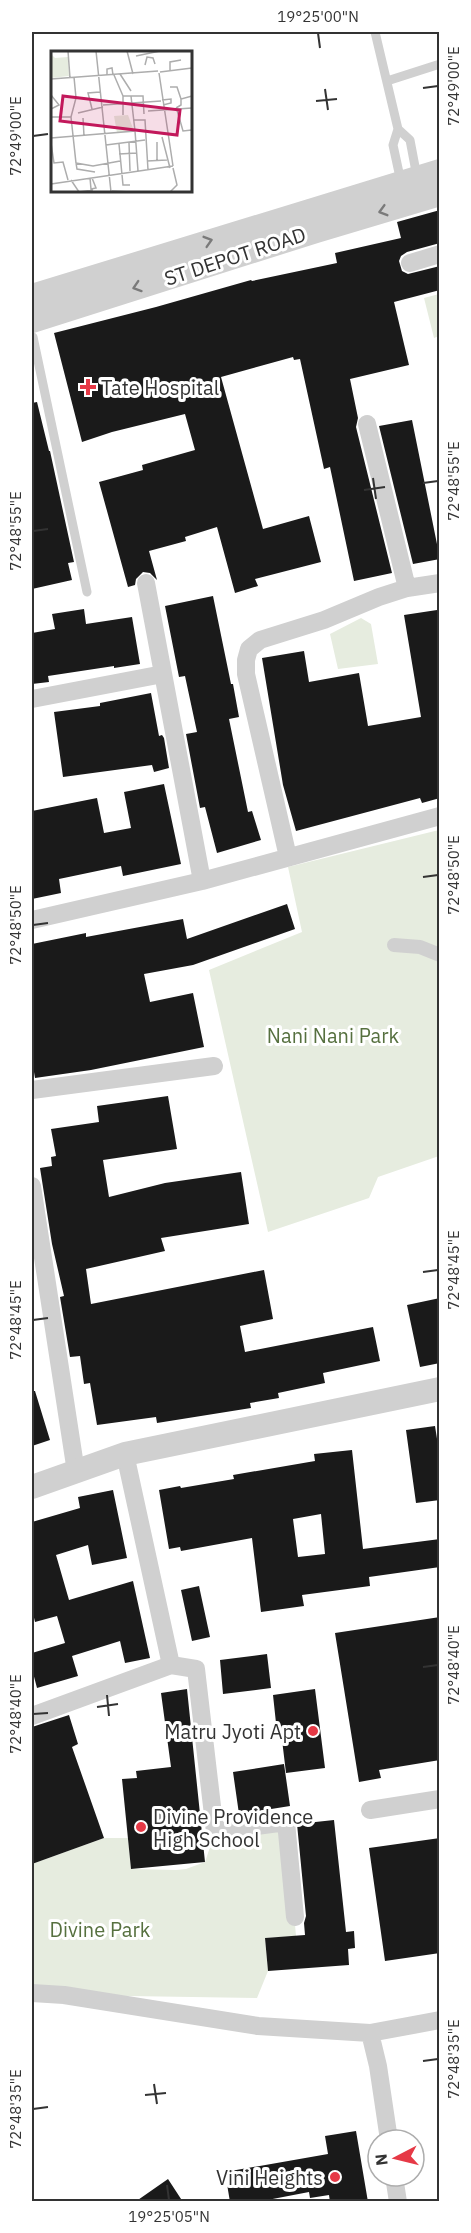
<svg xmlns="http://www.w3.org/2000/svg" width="471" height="2233" viewBox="0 0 471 2233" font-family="'IBM Plex Sans',sans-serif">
	<rect width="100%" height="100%" fill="#fff"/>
	<path fill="#e6ecdf" d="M439 294V336L434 338 424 298Z
		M361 618 371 624 378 664 338 669 330 634Z
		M439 830V1156L378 1177 369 1198 268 1232 209 970 302 932 288 867Z
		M286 1822 296 1936 265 1938 268 1971 257 1998 64 1995 32 1993V1864L104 1838H128L131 1869 176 1870 186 1869 205 1862 215 1832Z"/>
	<path fill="#1a1a1a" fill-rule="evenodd" d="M440 210V243L407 252 401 256 399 261 402 271 408 274 440 266V290L394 302 409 365 350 379 358 418 356 427 392 573 354 581 330 467 324 469 300 359 294 360 293 357 221 377 263 529 309 516 321 562 255 579 258 586 235 593 217 527 185 537 186 541 149 551 157 580 150 573 143 572 136 579 135 585 128 587 99 482 143 470 142 465 195 450 185 414 112 432 82 442 54 333 156 307 251 280 252 281 337 263 335 253 401 238 397 222Z
		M37 402 49 451H50L74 562 68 563 72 580 32 589V403Z
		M412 420 440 559 413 564 379 426Z
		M213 596 231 684H233L239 717 229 719 248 812 252 811 261 840 217 853 205 807 200 808 186 734 197 732 185 676 179 677 165 606Z
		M84 609 86 624 132 617 140 664 114 668V666L48 676 49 682 32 684V633L55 629 52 614Z
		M437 610 440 624V798L422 803 420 798 296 831 283 785 262 658 304 651 309 682 359 673 368 726 421 717 404 615Z
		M151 693 159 736 162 735 164 738 169 768 154 772 152 765 63 777 54 712 100 706V703Z
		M164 784 181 864 123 876 121 866 59 879 61 893 32 899V811L97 798 104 833 131 828 124 792Z
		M287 904 295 929 193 965 144 974 150 1002 193 993 204 1047 91 1070 35 1078 32 1060V944L86 933V937L183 919 187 939Z
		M168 1096 177 1149 103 1160 109 1197 165 1183 241 1172 249 1224 161 1238 165 1251 86 1269 91 1304 264 1270 273 1319 240 1326 245 1352 373 1327 380 1361 323 1373 325 1383 278 1393 279 1398 250 1403 251 1408 157 1423 156 1417 97 1425 90 1383 84 1384 80 1356 70 1357 60 1297 64 1296 52 1244 40 1168 52 1166 51 1157 56 1156 51 1129 99 1122 97 1106Z
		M440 1298V1363L420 1367 407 1305Z
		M32 1391H35L50 1440 32 1446Z
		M435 1426 440 1458V1500L416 1503 406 1430Z
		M352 1450 363 1549 440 1539V1567L369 1577 370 1586 302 1595 304 1606 261 1612 252 1538 181 1551 180 1547 169 1549 159 1490 180 1486 181 1488 234 1479 233 1475 315 1461 314 1454ZM321 1514 325 1554 298 1557 293 1519Z
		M113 1490 127 1558 92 1565 88 1545 56 1555 69 1600 133 1581 150 1658 125 1663 120 1641 72 1656 78 1676 37 1688 32 1669V1653L65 1643 57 1616 35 1622 32 1609V1522L80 1508 78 1497Z
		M199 1586 210 1637 192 1641 181 1590Z
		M440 1617V1760L379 1770 381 1778 359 1782 335 1633Z
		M267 1654 271 1688 223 1694 220 1660Z
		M187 1689 205 1862 131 1869 122 1779 137 1778 136 1771 171 1767 161 1693Z
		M315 1689 325 1768 286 1773 280 1723H276L273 1695Z
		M69 1715 78 1744 72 1747 104 1838 32 1864V1727Z
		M284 1764 290 1806 239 1814 233 1772Z
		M334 1820 346 1932 354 1931 355 1948 348 1949 349 1965 268 1971 265 1938 305 1935 304 1923 306 1916 297 1824Z
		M440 1838V1953L385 1961 369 1848Z
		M356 2131 368 2202H330L329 2195 310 2198 309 2192 257 2202H230L225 2172 328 2154 325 2136Z
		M168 2179 183 2202H135Z"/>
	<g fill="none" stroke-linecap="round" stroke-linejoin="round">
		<path stroke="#d0d0d0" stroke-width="9" d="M375 32 398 129 393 145 401 182
			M387 81 440 64
			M398 129 410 140 417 177
			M33 337 87 592"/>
		<path stroke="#d0d0d0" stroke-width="14" d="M394 945 420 947 440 955"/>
		<path stroke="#d0d0d0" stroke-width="18" d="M410 263 440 254
			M367 424 407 588
			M146 583 202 881
			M32 699 163 674
			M288 857 246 674V660L249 649 260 640 324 620 379 597 407 588 440 583
			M32 920 202 881 440 816
			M32 1090 214 1066
			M32 1186 76 1472
			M125 1454 171 1665 196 1669 215 1832 286 1822 295 1917
			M32 1716 171 1665
			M370 1810 440 1799
			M32 1993 64 1995 258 2026 370 2033 378 2066 389 2140
			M370 2033 440 2020
			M394 2176 398 2202"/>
		<path stroke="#d0d0d0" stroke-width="24" d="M32 296 440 171
			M32 321 316 231 440 194
			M32 1487 125 1454 440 1389"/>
	</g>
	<defs><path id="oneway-chevron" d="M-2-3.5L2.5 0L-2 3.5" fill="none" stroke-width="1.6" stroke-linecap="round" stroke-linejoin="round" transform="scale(1.5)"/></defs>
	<g stroke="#7a7a7a">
		<use href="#oneway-chevron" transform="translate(383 211) rotate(164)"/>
		<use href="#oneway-chevron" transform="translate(208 241) rotate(-17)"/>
		<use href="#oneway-chevron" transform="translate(137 287) rotate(162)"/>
	</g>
	<path fill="none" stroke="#333" stroke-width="2" d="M318 33 320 48M423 88 438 86M325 89 328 110M316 101 337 99M33 136 48 134M373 478 376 499M423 483 438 481M364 490 385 487M33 531 48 529M423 877 438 875M33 925 48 923M423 1272 438 1270M33 1320 48 1318M423 1667 438 1665M107 1695 109 1716M97 1707 118 1704M33 1714 48 1713M423 2061 438 2059M154 2084 157 2104M145 2095 166 2093M33 2109 48 2107M167 2185 169 2200"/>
	<g fill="#e63946" stroke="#fff" stroke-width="2">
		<path d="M85 378h6v6h6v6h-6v6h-6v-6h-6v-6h6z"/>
		<circle cx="313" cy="1731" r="6"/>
		<circle cx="141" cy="1827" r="6"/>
		<circle cx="335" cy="2177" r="6"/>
	</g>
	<g text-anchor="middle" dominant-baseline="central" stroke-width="6" stroke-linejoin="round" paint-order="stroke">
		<g font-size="20" fill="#333" stroke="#fff">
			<text transform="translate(235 256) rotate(-18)">ST DEPOT ROAD</text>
		</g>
		<g font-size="20" fill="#333" stroke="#fff" text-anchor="start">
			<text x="101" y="387">Tate Hospital</text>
			<text x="301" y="1731" text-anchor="end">Matru Jyoti Apt</text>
			<text x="153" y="1816">Divine Providence<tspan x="153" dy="23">High School</tspan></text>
			<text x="323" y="2177" text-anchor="end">Vini Heights</text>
		</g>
		<g font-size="20" fill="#56703f" stroke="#fff">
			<text x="333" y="1035">Nani Nani Park</text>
			<text x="100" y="1929">Divine Park</text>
		</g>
	</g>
	<g transform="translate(51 51)">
		<rect width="141" height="141" fill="#fff"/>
		<path d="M0 3 4 7 17 6 18 25 0 27ZM77 64 83 80 66 82 63 65Z" fill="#e6ecdf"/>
		<path fill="none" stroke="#adadad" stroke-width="1.5" d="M17 0 19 27M45 0 60 141M76 0 82 23M85 5 109 0M94 14 96 6 102 7 104 13M119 19V11L130 9M109 21 141 17M108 22 122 115M69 23 80 40M56 24V18L61 17 62 24M63 24 72 45M0 28 107 20M119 36H126L130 48M0 44 8 54 0 58M111 49 120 48V52L112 54M52 54 110 50M125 57 130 54V48L141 45M41 58 37 42 49 41M126 59 132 80 141 79M97 60 141 57M27 62 52 56M72 64V45H80M0 66H20L25 47 23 26M20 66 25 112 42 115 69 110M32 67 33 85M82 69H94L97 119M84 80 87 120M111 86 119 117M0 87 84 80 80 45H92L93 63M0 92 3 112 12 111 17 129M78 92 79 120M68 93 72 134H79M55 94 94 89M68 103 86 102M106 109V91M96 110 116 109M25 112 26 118 44 121M39 127 40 138 45 137 41 127M20 129 28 141 42 139M0 133 122 115M61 140 80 141M119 141 126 134 122 117"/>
		<path fill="#c2185b" fill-opacity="0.15" stroke="#c2185b" stroke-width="3" d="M12 45 129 59 126 84 9 70Z"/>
		<rect width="141" height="141" fill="none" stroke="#333" stroke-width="3"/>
	</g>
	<rect width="471" height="2233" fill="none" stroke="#ffffff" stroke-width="66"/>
	<g transform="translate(396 2158) rotate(263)"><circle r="28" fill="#ffffff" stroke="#adadad" stroke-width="1.5"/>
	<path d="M0-4.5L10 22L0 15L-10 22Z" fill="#e63946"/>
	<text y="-9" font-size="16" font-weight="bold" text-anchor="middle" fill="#333333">N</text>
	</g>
	<rect x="33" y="33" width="405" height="2167" fill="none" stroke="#333" stroke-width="2"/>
	<g font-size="15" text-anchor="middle" fill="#333">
		<text x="318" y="22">19°25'00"N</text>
		<text transform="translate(454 86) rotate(-90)" y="5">72°49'00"E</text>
		<text transform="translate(16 136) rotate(-90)" y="5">72°49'00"E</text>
		<text transform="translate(454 481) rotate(-90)" y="5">72°48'55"E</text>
		<text transform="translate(16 531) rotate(-90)" y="5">72°48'55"E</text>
		<text transform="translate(454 875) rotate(-90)" y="5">72°48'50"E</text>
		<text transform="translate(16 925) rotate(-90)" y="5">72°48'50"E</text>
		<text transform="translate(454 1270) rotate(-90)" y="5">72°48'45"E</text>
		<text transform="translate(16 1320) rotate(-90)" y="5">72°48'45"E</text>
		<text transform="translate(454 1665) rotate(-90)" y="5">72°48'40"E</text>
		<text transform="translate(16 1714) rotate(-90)" y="5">72°48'40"E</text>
		<text transform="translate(454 2059) rotate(-90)" y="5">72°48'35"E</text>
		<text transform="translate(16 2109) rotate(-90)" y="5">72°48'35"E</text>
		<text x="169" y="2222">19°25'05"N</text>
	</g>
</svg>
